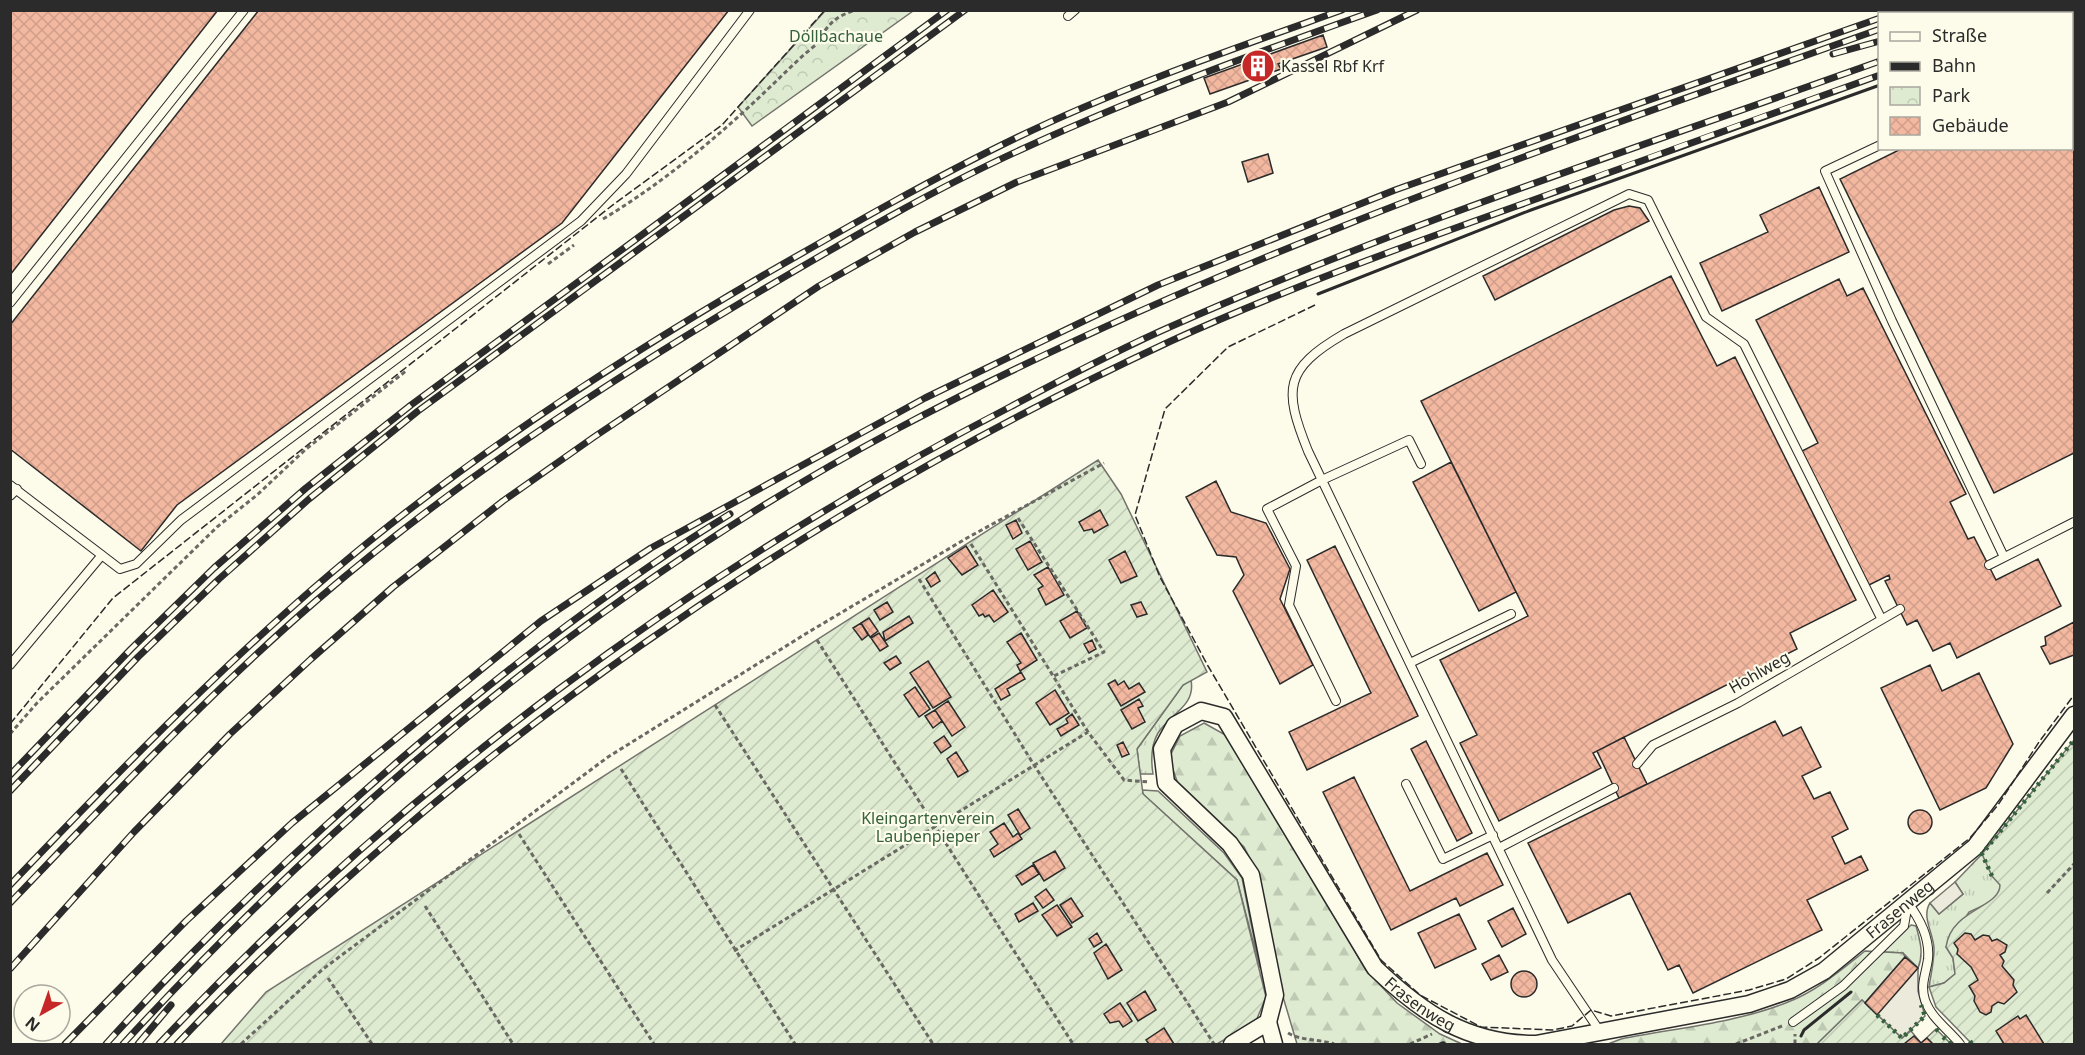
<svg xmlns="http://www.w3.org/2000/svg" width="2085" height="1055" viewBox="0 0 2085 1055" font-family="'Noto Sans',sans-serif">
	<defs>
		<pattern id="grass-tufts" width="24" height="20" patternUnits="userSpaceOnUse" patternTransform="scale(1.5)"><rect width="24" height="20" fill="#deebd1"/><path d="M3 7l-1-3M5 7V3M7 7l1-3M15 17l-1-3M17 17v-4M19 17l1-3" fill="none" stroke="#bfcab4"/></pattern>
		<pattern id="forest-firs" width="22" height="20" patternUnits="userSpaceOnUse" patternTransform="scale(1.5)"><rect width="22" height="20" fill="#deebd1"/><path d="M5 1l3.5 6h-7zM16 11l3.5 6h-7z" fill="#bfcab4"/></pattern>
		<pattern id="park-crowns" width="20" height="18" patternUnits="userSpaceOnUse" patternTransform="scale(1.5)"><rect width="20" height="18" fill="#deebd1"/><path d="M2 6a3 3 0 1 1 6 0M12 15a3 3 0 1 1 6 0" fill="none" stroke="#bfcab4"/></pattern>
		<pattern id="garden-furrows" width="10" height="10" patternUnits="userSpaceOnUse" patternTransform="scale(1.5)"><rect width="10" height="10" fill="#deebd1"/><path d="M-1 1l2-2M0 10L10 0M9 11l2-2" fill="none" stroke="#bfcab4"/></pattern>
		<pattern id="building-cross-hatch" width="8" height="8" patternUnits="userSpaceOnUse" patternTransform="scale(1.5)"><rect width="8" height="8" fill="#f2b8a0"/><path d="M0 0l8 8M0 8l8-8" fill="none" stroke="#d09e8a"/></pattern>
	</defs>
	<rect width="100%" height="100%" fill="#fdfbea"/>
	<path fill="url(#grass-tufts)" stroke="#74746e" stroke-width="1.5" d="M1191 680C1196 706 1170 714 1158 733 1151 745 1151 761 1153 774H1140L1137 749 1183 685Z
		M1142 790 1158 791 1224 853 1242 878 1260 968 1237 880 1143 794Z
		M1988 853 2001 877 2000 892 1993 901 1969 912 1946 947 1953 958 1955 974 1944 983 1929 987C1931 974 1934 962 1934 949 1934 934 1921 917 1930 903L1939 914 1963 894 1955 882 1982 854Z
		M1911 925 1916 926C1920 940 1924 954 1918 968L1903 953 1883 952Z"/>
	<path fill="url(#forest-firs)" stroke="#74746e" stroke-width="1.5" d="M1204 723 1229 737 1366 970 1397 1003 1440 1034 1462 1044H1297L1281 990 1257 872 1244 847 1178 784 1169 758 1180 736Z
		M1865 951 1903 953 1905 957 1865 1003 1862 1000 1817 1044H1608L1621 1039C1676 1028 1736 1023 1788 1002 1817 991 1841 970 1865 951Z"/>
	<path fill="url(#park-crowns)" stroke="#74746e" stroke-width="1.5" d="M825 11H913L752 126 738 107Z"/>
	<path fill="url(#garden-furrows)" stroke="#74746e" stroke-width="1.5" d="M1098 460 1121 494 1207 672 1183 685 1137 749 1143 794 1237 880 1266 997 1256 1021 1217 1044H221L266 992Z
		M2074 740V1044H1972L1936 1007 1929 987 1944 983 1955 974 1953 958 1946 947C1951 909 2000 908 2000 885L1992 876 1982 854Z
		M1862 1000 1902 1038 1911 1031 1921 1043 1936 1029 1951 1044H1817Z"/>
	<path fill="#eceadb" stroke="#74746e" stroke-width="1.5" d="M1955 882 1963 894 1939 914 1930 903Z
		M1905 957 1918 968V991L1925 1016 1902 1038 1865 1003Z"/>
	<path fill="url(#building-cross-hatch)" stroke="#2b2b2b" stroke-width="1.5" d="M10 10H218L10 275Z
		M259 10H729L562 223 177 505 141 551 10 449V325Z
		M1323 35 1327 47 1278 64 1281 69 1210 94 1204 78Z
		M2074 65V453L1994 493 1840 179 1903 148H2072V66Z
		M1268 154 1273 173 1248 182 1242 162Z
		M1819 187 1849 252 1722 311 1700 263 1768 232 1760 215Z
		M1629 206 1640 208 1649 221 1495 300 1483 276 1614 210Z
		M1671 276 1717 366 1735 357 1856 600 1790 633 1797 649 1593 753 1601 768 1499 821 1460 743 1477 735 1440 660 1528 616 1421 401Z
		M1839 279 1847 296 1863 288 1966 494 1950 502 1968 539 1974 537 1996 580 2038 559 2061 606 1957 658 1950 643 1933 651 1917 620 1907 625 1885 581 1890 579 1889 575 1869 585 1802 451 1818 443 1756 320Z
		M1451 462 1516 592 1479 611 1413 482Z
		M1216 481 1231 512 1266 523 1290 569 1280 599 1313 665 1280 684 1233 591 1244 575 1236 557 1217 555 1186 497Z
		M1100 510 1108 525 1094 533 1092 529 1084 531 1079 522Z
		M1016 520 1022 533 1013 539 1006 525Z
		M1030 541 1042 562 1028 570 1016 549Z
		M966 546 978 565 962 575 948 558Z
		M1335 546 1418 716 1307 770 1289 732 1371 693 1307 560Z
		M1125 551 1137 576 1121 583 1109 560Z
		M1048 567 1064 595 1046 605 1038 589 1043 586 1034 575Z
		M935 572 940 581 931 587 926 579Z
		M993 590 1008 612 994 622 989 615 985 617 983 614 979 616 972 605Z
		M887 602 893 612 880 620 874 610Z
		M1141 602 1147 614 1137 617 1131 605Z
		M1077 611 1087 628 1070 638 1060 621Z
		M909 616 913 623 885 641 883 632Z
		M869 618 878 631 870 637 861 623Z
		M2074 622V655L2050 664 2041 647 2046 645 2045 637Z
		M861 623 868 635 862 640 853 628Z
		M879 633 888 646 880 651 871 638Z
		M1021 633 1037 660 1020 671 1017 665 1021 663 1007 642Z
		M1092 640 1096 649 1089 653 1084 644Z
		M896 656 901 663 890 670 884 663Z
		M928 661 951 697 933 708 910 673Z
		M1930 665 1942 691 1979 673 2013 744 1986 788 1940 810 1881 688Z
		M1021 672 1025 679 1007 689 1010 695 1001 700 995 689Z
		M1115 680 1118 685 1124 681 1129 689 1139 683 1145 692 1121 706 1108 684Z
		M915 687 930 709 919 717 904 695Z
		M1055 690 1069 713 1050 725 1036 703Z
		M1139 699 1143 706 1138 708 1145 722 1132 729 1121 710Z
		M948 701 965 727 952 736 935 710Z
		M935 710 942 721 933 728 925 716Z
		M1072 714 1079 725 1061 736 1057 729 1068 723 1066 719Z
		M1775 721 1783 736 1801 727 1821 767 1802 776 1814 799 1830 792 1848 829 1832 837 1845 864 1861 856 1868 870 1807 900 1822 930 1693 993 1679 965 1668 970 1630 893 1568 923 1528 843Z
		M944 736 951 746 941 753 934 743Z
		M1624 737 1647 784 1619 798 1597 751Z
		M1426 741 1472 833 1457 841 1411 749Z
		M1123 742 1129 754 1122 757 1117 745Z
		M956 752 968 771 958 777 947 759Z
		M1354 777 1410 891 1487 853 1503 885 1460 906 1456 898 1391 930 1323 792Z
		M1018 809 1030 828 1020 835 1008 815Z
		M1908 822a12 12 0 1 1 24 0a12 12 0 1 1-24 0Z
		M1004 823 1013 837 1018 833 1022 839 994 857 990 850 998 844 990 832Z
		M1055 851 1065 868 1044 881 1033 863Z
		M1033 865 1039 874 1022 885 1016 876Z
		M1046 889 1054 900 1043 908 1035 897Z
		M1071 898 1083 916 1072 923 1060 905Z
		M1033 903 1038 911 1019 922 1015 914Z
		M1057 905 1072 927 1057 936 1042 915Z
		M1513 908 1526 934 1502 947 1488 921Z
		M1459 914 1476 949 1435 968 1418 933Z
		M1097 933 1102 942 1094 947 1089 939Z
		M1965 933 1971 934 1975 940 1983 935 1989 936 1992 941 1997 939 2007 945 2005 952 2000 955 2004 961 2002 966 2014 980 2013 985 2017 992 2004 1004 1998 1002 1992 1006 1991 1012 1986 1015 1980 1012 1974 1001 1975 996 1969 986 1978 980 1971 967 1957 954 1958 949 1954 943Z
		M1106 944 1122 970 1108 979 1094 953Z
		M1499 955 1508 972 1491 980 1482 964Z
		M1905 957 1918 968 1877 1015 1865 1003Z
		M1511 984a13 13 0 1 1 26 0a13 13 0 1 1-26 0Z
		M1145 991 1156 1010 1138 1021 1127 1003Z
		M1120 1003 1132 1021 1123 1027 1119 1021 1110 1023 1104 1014Z
		M2026 1015 2044 1044H2004L1996 1031 2018 1016 2020 1019Z
		M1164 1028 1174 1044H1149L1146 1040Z
		M1914 1036 1921 1043 1927 1038 1933 1044H1904Z"/>
	<g fill="none" stroke-linecap="round" stroke-linejoin="round">
		<g stroke="#2b2b2b" stroke-width="10">
			<path id="lane" d="M1068 16 1075 10
				M2072 53 2074 51
				M1880 145 1825 171 1892 321 2004 557
				M10 303 244 10
				M10 485 120 569 136 564 181 520 581 221 626 174 750 10
				M10 496 17 489
				M1989 565 2074 522
				M1410 663 1511 614
				M10 665 102 555
				M1336 701 1289 605 1296 566 1267 509 1322 480 1409 440 1421 464
				M1637 764 1653 745 1738 703 1900 609
				M1406 784 1443 859 1493 835
				M1499 848 1614 788
				M1908 903C1920 919 1930 939 1928 959 1926 974 1920 985 1925 1000 1931 1018 1949 1030 1960 1044
				M1793 1022 1843 986 1904 926 1908 903
				M1601 1033 1552 960 1308 451C1283 389 1284 369 1344 334L1629 194 1648 200 1706 317 1744 344 1881 618"/>
		</g>
		<g stroke="#2b2b2b" stroke-width="19">
			<g id="street">
				<path d="M1268 1022 1274 1044"/>
				<path id="s1" d="M1232 1044 1268 1022 1275 995 1251 875 1230 844 1166 783 1162 749 1175 725 1201 711 1224 717 1375 968C1423 1014 1468 1044 1536 1044L1749 1004 1790 990 1824 971 1975 847 2074 715"/>
			</g>
		</g>
		<path stroke="#6a6964" stroke-width="3" stroke-dasharray="4.5 3" stroke-linecap="butt" d="M603 219C663 183 719 136 769 88 785 73 800 57 817 44 827 25 835 16 856 10
			M548 264 574 245
			M1018 518 1104 652 1054 676
			M971 544 1088 732 1124 780 1149 782
			M919 579 1034 765 1214 1044
			M817 640 1073 1044
			M715 705 933 1044
			M10 734 37 703 217 527 257 495 306 449 406 371
			M621 769 795 1044
			M519 834 654 1044
			M2047 893 2074 864
			M425 906 513 1044
			M734 951 1088 732
			M328 978 372 1044
			M1288 1033C1302 1041 1319 1039 1334 1044
			M241 1044 323 969 608 757 807 633 967 538 1104 463
			M1410 1044 1432 1034
			M1736 1044 1782 1026
			M1795 1044V1034"/>
		<use href="#lane" stroke="#fdfbea" stroke-width="8"/>
		<use href="#street" stroke="#fdfbea" stroke-width="16"/>
		<g stroke="#2b2b2b" stroke-width="7">
			<path id="rail" d="M1891 14 1900 10
				M1923 14 1932 10
				M1971 14 1981 10
				M2013 14 2021 10
				M2051 14 2060 10
				M1833 54 1880 41
				M10 775 131 649 214 568 306 488 411 405 947 10
				M10 791 138 657 219 579 309 499 418 411 965 10
				M10 885C135 754 262 624 405 513 521 423 642 346 769 272 851 225 933 178 1018 137 1122 87 1233 49 1342 10
				M10 903C110 799 208 694 317 600 452 484 599 387 752 296 842 243 933 189 1029 146 1142 94 1259 52 1377 10
				M10 969 134 832 230 734 311 659 393 587 503 501 594 437 819 286 915 232 1017 182 1228 102 1417 10
				M65 1044 186 921 292 823 541 621 651 548 925 398 1158 285 1395 190 1880 18
				M106 1044C198 942 299 847 403 757 506 669 614 585 730 514
				M123 1044C346 802 604 585 895 430 1209 263 1546 148 1880 29
				M138 1044 171 1005
				M159 1044C404 785 694 571 1010 407 1063 379 1117 350 1172 326 1402 224 1643 146 1880 61
				M177 1044C458 747 801 513 1171 341 1283 290 1399 248 1514 207 1636 162 1758 118 1880 75"/>
		</g>
		<use href="#rail" stroke="#fdfbea" stroke-width="4.5" stroke-dasharray="14" stroke-linecap="butt"/>
		<path stroke="#34623c" stroke-width="4.5" stroke-dasharray="3 4.5" stroke-linecap="butt" d="M1992 876 1982 854 2074 740
			M1877 1015 1902 1038 1925 1016 1921 1005
			M1936 1029 1941 1034
			M1943 1037 1951 1044
			M1970 1041 1972 1044"/>
		<path stroke="#2b2b2b" stroke-width="1.5" stroke-dasharray="8 3" stroke-linecap="butt" d="M1315 305 1228 347 1165 409 1135 515 1160 577 1208 666 1381 960 1420 995 1481 1027 1553 1030 1572 1026 1591 1010 1611 1016 1749 990 1786 979 1819 958 1970 838 1998 805 2039 742 2074 695
			M10 724 113 598 614 204 722 125 825 10
			M1438 1044 1443 1042 1449 1044"/>
		<path stroke="#2b2b2b" stroke-width="3" d="M2072 18 2074 17
			M1318 294 1531 210 1880 85
			M1801 1036 1804 1030 1851 992"/>
	</g>
	<defs>
		<g id="building-disc" transform="scale(1.725)"><circle r="9.5" fill="#c62828" stroke="#fdfbea"/><path d="M-4-6H4V6H1V3H-1V6H-4ZM-2.5-4.3h1.7v1.8h-1.7ZM.8-4.3h1.7v1.8H.8ZM-2.5-1h1.7V.8h-1.7ZM.8-1h1.7V.8H.8Z" fill="#fff"/></g>
	</defs>
	<g fill-rule="evenodd">
		<use href="#building-disc" x="1258" y="66"/>
	</g>
	<g text-anchor="middle" dominant-baseline="central" stroke-width="4.5" stroke-linejoin="round" paint-order="stroke">
		<g font-size="16" fill="#34623c" stroke="#fdfbea">
			<text x="836" y="36">Döllbachaue</text>
			<text x="928" y="818">Kleingartenverein<tspan x="928" dy="18">Laubenpieper</tspan></text>
		</g>
		<g font-size="16" fill="#2b2b2b" stroke="#fdfbea" text-anchor="start">
			<text x="1281" y="66">Kassel Rbf Krf</text>
		</g>
		<g font-size="16" fill="#2b2b2b" stroke="#fdfbea">
			<text transform="translate(1759 672) rotate(-30)">Hohlweg</text>
			<text stroke="none"><textPath href="#s1" startOffset="1306">Frasenweg</textPath></text>
			<text stroke="none"><textPath href="#s1" startOffset="784">Frasenweg</textPath></text>
		</g>
	</g>
	<rect width="2085" height="1055" fill="none" stroke="#2b2b2b" stroke-width="24"/>
	<rect x="1878" y="12" width="195" height="138" fill="#fdfbea" stroke="#a9a89e" stroke-width="1.5"/>
	<rect x="1890" y="32" width="30" height="9" fill="#fdfbea" stroke="#a9a89e" stroke-width="1.5"/>
	<text x="1932" y="42" font-size="18" fill="#2b2b2b">Straße</text>
	<rect x="1890" y="62" width="30" height="9" fill="#2b2b2b" stroke="#a9a89e" stroke-width="1.5"/>
	<text x="1932" y="72" font-size="18" fill="#2b2b2b">Bahn</text>
	<rect x="1890" y="87" width="30" height="18" fill="url(#park-crowns)" stroke="#a9a89e" stroke-width="1.5"/>
	<text x="1932" y="102" font-size="18" fill="#2b2b2b">Park</text>
	<rect x="1890" y="117" width="30" height="18" fill="url(#building-cross-hatch)" stroke="#a9a89e" stroke-width="1.5"/>
	<text x="1932" y="132" font-size="18" fill="#2b2b2b">Gebäude</text>
	<g transform="translate(42 1013) rotate(220)"><circle r="28" fill="#fdfbea" stroke="#a9a89e" stroke-width="1.5"/>
	<path d="M0-4.5L10 22L0 15L-10 22Z" fill="#c62828"/>
	<text y="-9" font-size="16" font-weight="bold" text-anchor="middle" fill="#2b2b2b">N</text>
	</g>
</svg>
